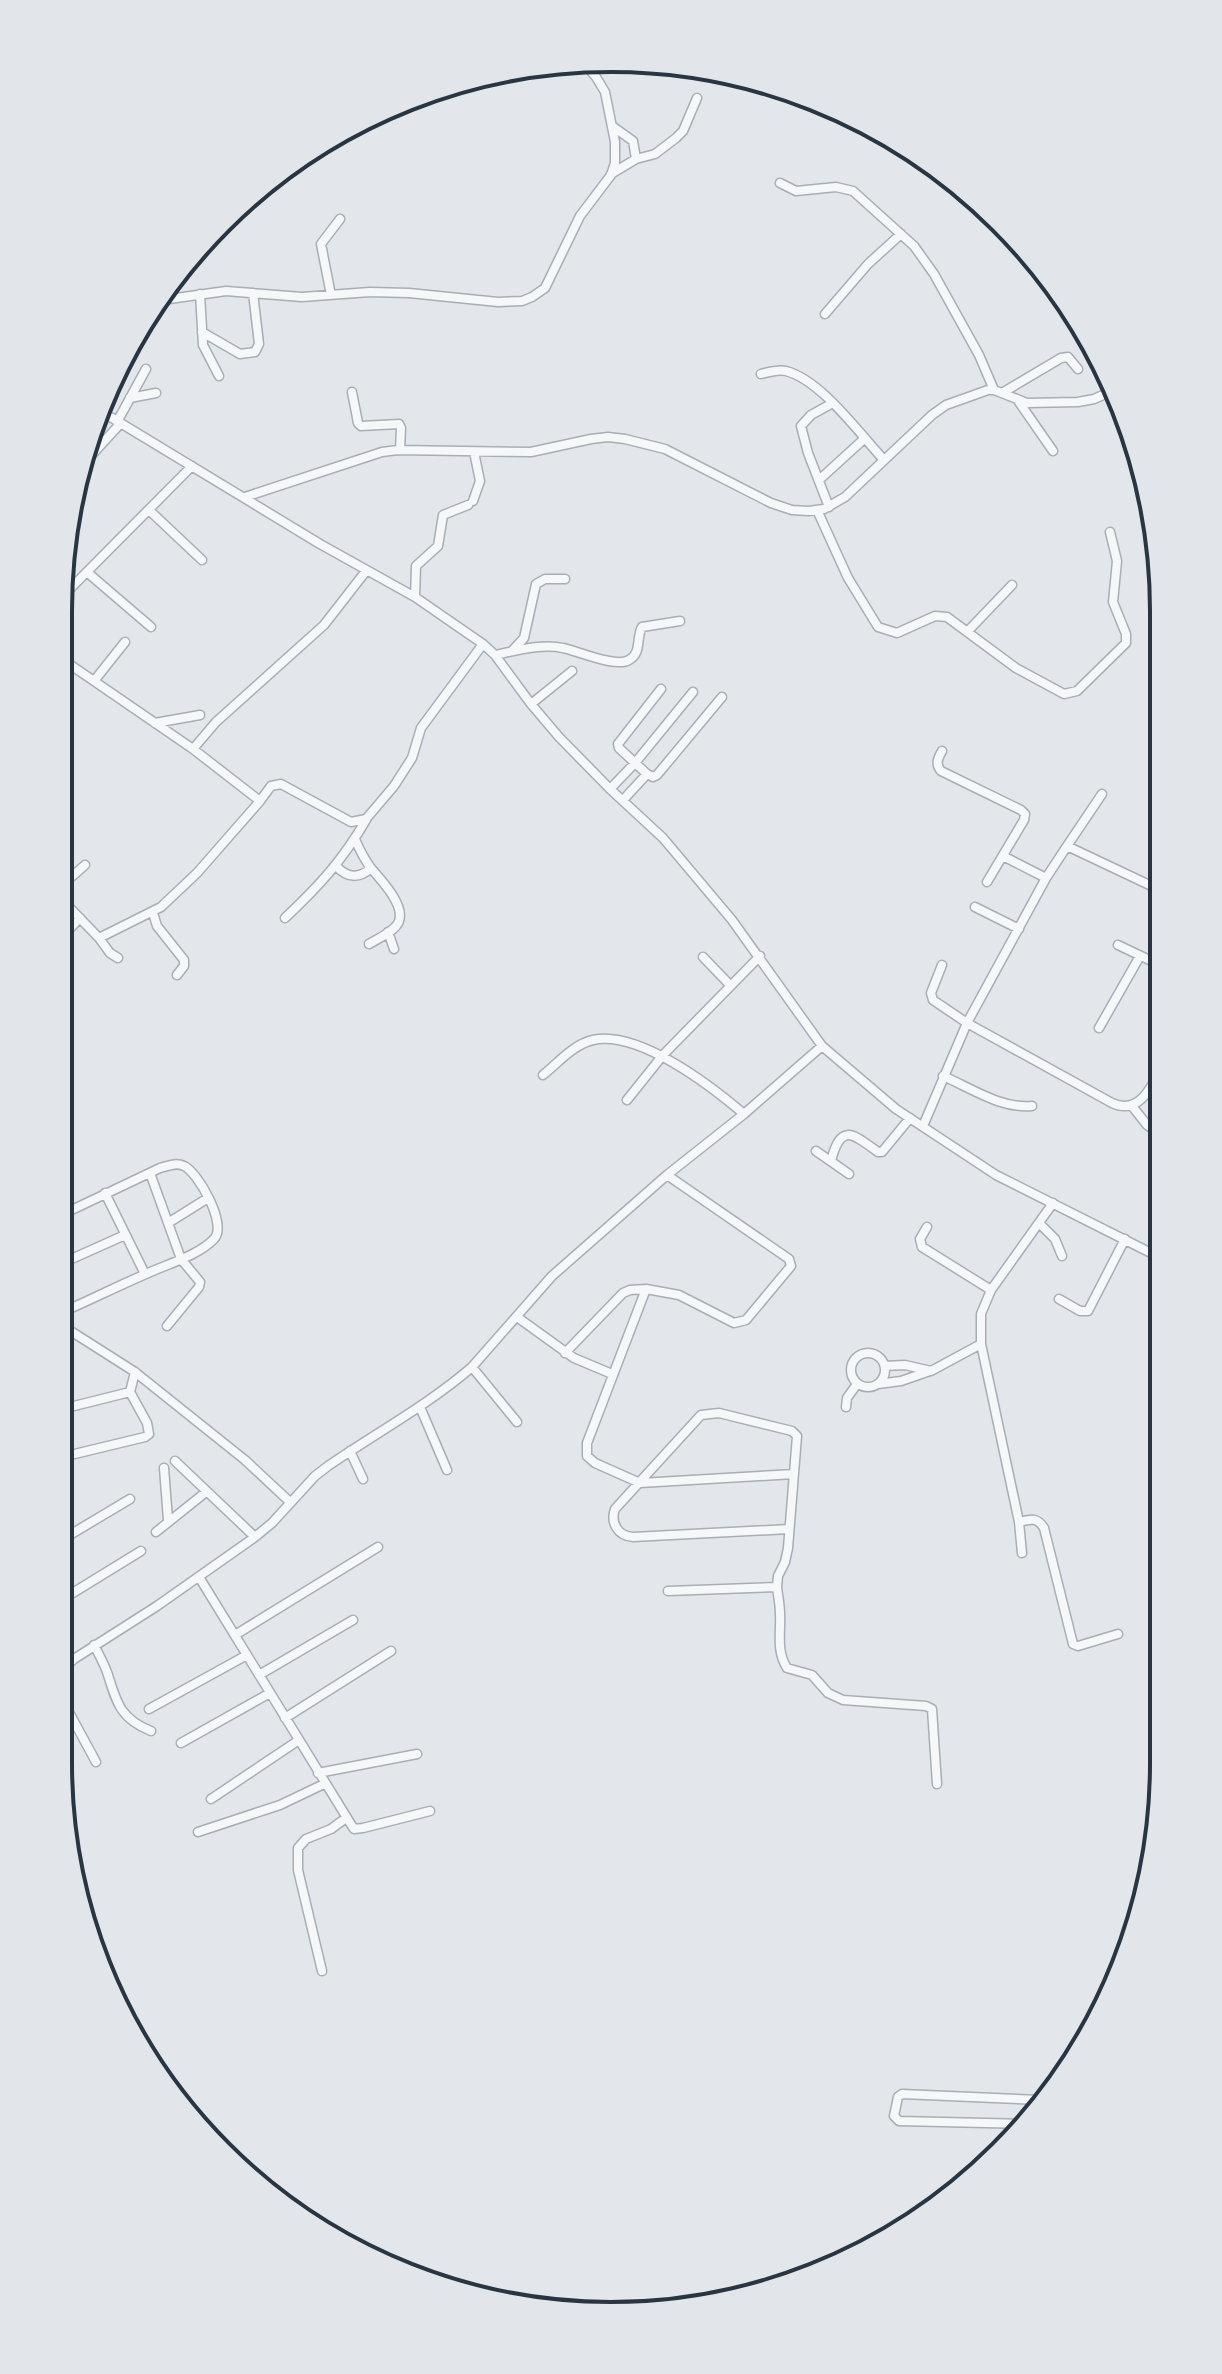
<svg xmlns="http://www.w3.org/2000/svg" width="1222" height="2374" viewBox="0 0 1222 2374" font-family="'Nunito Sans',sans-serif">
	<rect width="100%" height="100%" fill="#e3e7eb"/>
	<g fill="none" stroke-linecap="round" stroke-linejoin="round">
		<g stroke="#a8aeb6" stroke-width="11">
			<path id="minor" d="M612 126 633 141 636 159
				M611 174 636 159 655 154 676 138 683 131 697 98
				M780 183 796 191 836 187 853 191 914 246 934 274 979 355 994 390
				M200 294 203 345 219 376
				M331 295 321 244 340 219
				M155 301 226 291 302 297 370 292 409 293 498 302 522 301 532 297 545 288 580 216 611 175 615 163V142L605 92 596 77 582 61
				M825 314 868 264 901 234
				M202 332 240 354 255 352 259 344 253 293
				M761 374C769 372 778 369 786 371 821 380 859 433 884 460
				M352 392 358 423 361 426 399 424 401 428 400 450
				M1002 393 1061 358 1068 357 1078 369
				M130 398 156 393
				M1019 402 1053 451
				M99 410 320 544 415 597 483 644 495 655 531 704 559 737 610 789 663 838 732 920 822 1046 896 1109 996 1175 1161 1258
				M117 422 146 369
				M76 472 120 424
				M819 480 864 439
				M245 497 382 452 398 450 531 452 591 439 608 437 625 439 665 449 771 503 792 510 808 511 824 509 845 497 932 415 946 405 988 390H994L1027 403 1078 402 1094 399 1103 395 1113 384
				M473 501 480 481 474 452
				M829 507 808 453 801 426 811 415 831 404
				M149 510 202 560
				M817 510 848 578 878 627 897 633 935 616 947 617 1016 668 1064 694 1077 691 1126 643V634L1113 602 1117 561 1110 532
				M88 573 151 627
				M415 597 416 566 438 546 443 515 468 505
				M59 600 192 466
				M967 632 1012 585
				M512 651 524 638 536 584 545 579H565
				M495 655C515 651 542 643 563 648 578 651 616 668 629 660 642 653 636 637 642 627L680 621
				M59 657 193 749 260 801 271 786 281 784 351 822 366 819 394 786 412 758 421 728 483 644
				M94 681 125 642
				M661 689 618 744 619 748 647 774 653 777 657 775 722 697
				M531 704 572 671
				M155 723 200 715
				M193 749 216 722 324 625 366 571
				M942 751C938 758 935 764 941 771L1021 810 1025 814 1024 820 987 882
				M610 789 635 763 693 692
				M623 800 647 774
				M355 839C359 849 364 858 370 867 380 879 405 904 399 921 396 931 377 939 369 944
				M1067 846 1102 794
				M1003 856 1046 878
				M336 866C347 878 359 879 371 868
				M59 888 85 865
				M59 899 69 907 99 938 161 907 197 873 260 801
				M975 907 1019 929
				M153 913 157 926 184 960V966L177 975
				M285 918C319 886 342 861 366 820
				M388 932 394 949
				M99 938 110 953 118 958
				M59 940 80 918
				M1118 945 1160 965
				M703 957 730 985
				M942 965 931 993 933 1000 967 1023 1112 1103C1138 1115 1151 1089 1161 1068
				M1099 1028 1140 956
				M543 1075C558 1063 574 1044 593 1040 639 1030 711 1086 744 1114
				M943 1076C971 1088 1001 1109 1032 1106
				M627 1100 663 1055 760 956
				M1132 1106 1147 1125 1161 1135
				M923 1126 967 1023 1046 878 1067 846 1160 890
				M816 1151 849 1174
				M831 1161C841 1122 853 1134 878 1152H882L910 1118
				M150 1173 181 1259 200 1282 199 1287 167 1326
				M105 1193 145 1274
				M168 1223 208 1198
				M1040 1224 1055 1239 1062 1256
				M927 1227 920 1239 922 1247 991 1290
				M58 1265 125 1235
				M646 1289 679 1295 734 1323 746 1320 791 1266 789 1259 667 1175
				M1059 1299 1080 1311H1088L1125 1239
				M58 1314C88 1301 118 1286 148 1273 168 1264 199 1255 214 1239 228 1225 198 1172 184 1166 176 1162 168 1166 160 1168L59 1216
				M517 1317 574 1358 612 1374
				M58 1323 135 1372 245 1460 290 1502
				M565 1353 623 1293 630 1290 646 1289 587 1443V1456L595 1463 640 1483 794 1474
				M851 1370a17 17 0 1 1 34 0a17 17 0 1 1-34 0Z
				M885 1366 905 1365 931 1371 981 1344
				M472 1367 517 1422
				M878 1384 901 1381 930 1371
				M420 1407 447 1470
				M846 1407 847 1398 857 1384
				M58 1410 130 1392 135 1372
				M350 1451 363 1479
				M58 1458 145 1437 149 1434 147 1423 130 1392
				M175 1461 255 1537
				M164 1468 168 1520
				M1019 1522C1031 1519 1037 1517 1044 1528L1073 1644 1078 1646 1118 1634
				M156 1532 206 1492
				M58 1542 130 1499
				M1022 1553 1019 1522 981 1344V1314L991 1290 1053 1203
				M199 1577 352 1826 354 1829 363 1828 430 1811
				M777 1587C778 1596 780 1605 780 1614 781 1633 776 1651 787 1668L812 1675 828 1693 843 1700 926 1706 932 1709 937 1784
				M668 1591 777 1587 778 1576 785 1562 788 1548 797 1436 792 1431 719 1413 701 1415 615 1509C610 1523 618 1536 633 1537L789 1529
				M58 1602 141 1551
				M235 1635 378 1547
				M94 1645C99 1655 105 1665 108 1675 117 1704 121 1719 151 1731
				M58 1649 74 1659
				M58 1674 74 1659 157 1606 255 1537 272 1523 315 1476 328 1466C376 1433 428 1405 472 1367L552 1276 667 1175 744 1114 822 1046
				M259 1675 353 1620
				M58 1692 96 1762
				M149 1709 247 1655
				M285 1718 391 1651
				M181 1743 270 1693
				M318 1773 417 1754
				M211 1799 299 1740
				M198 1832 280 1805 324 1784
				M322 1971 298 1870V1848L306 1839 331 1829 346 1818
				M1024 2124 899 2121 894 2116 898 2097 902 2094 1041 2100"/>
		</g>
		<use href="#minor" stroke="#f5f7f9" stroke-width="8"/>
	</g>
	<path d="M0 0H1222V2374H0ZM611 72H611A539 539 0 0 1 1150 611V1763A539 539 0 0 1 611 2302H611A539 539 0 0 1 72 1763V611A539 539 0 0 1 611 72Z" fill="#e2e6ea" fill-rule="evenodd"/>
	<path fill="none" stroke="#2a3544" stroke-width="4" d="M611 72H611A539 539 0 0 1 1150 611V1763A539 539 0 0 1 611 2302H611A539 539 0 0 1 72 1763V611A539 539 0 0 1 611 72Z"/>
</svg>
